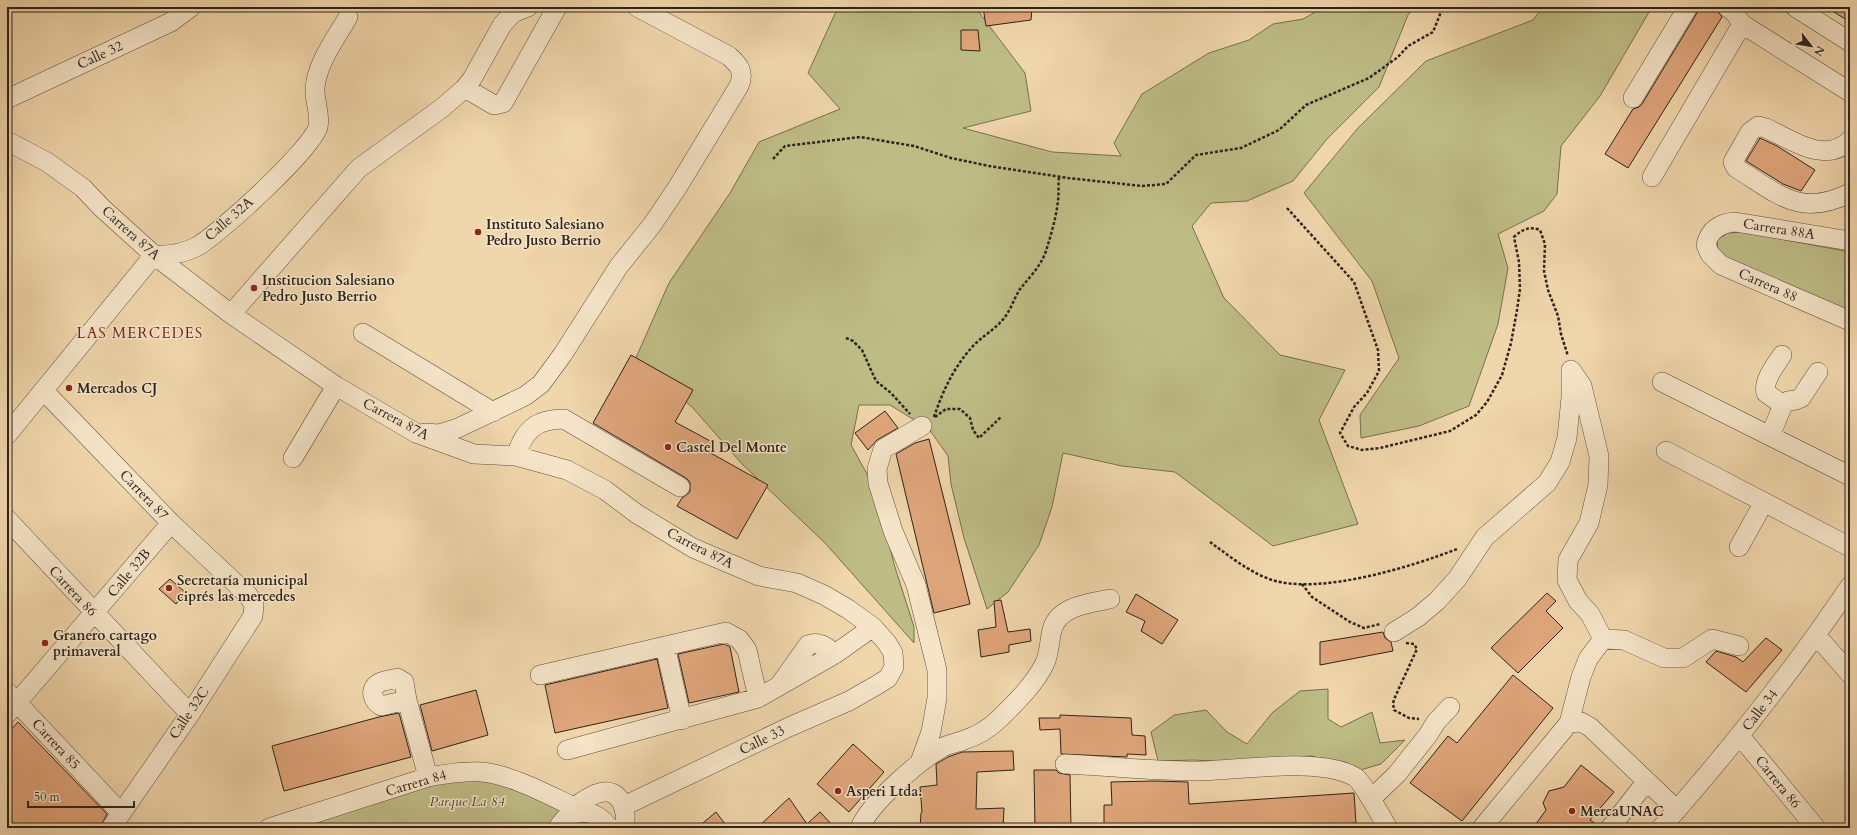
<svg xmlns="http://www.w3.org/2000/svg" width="1857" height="835" viewBox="0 0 1857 835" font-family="Cardo,serif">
	<rect width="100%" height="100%" fill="#f0d6ab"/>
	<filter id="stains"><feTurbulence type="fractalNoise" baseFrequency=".005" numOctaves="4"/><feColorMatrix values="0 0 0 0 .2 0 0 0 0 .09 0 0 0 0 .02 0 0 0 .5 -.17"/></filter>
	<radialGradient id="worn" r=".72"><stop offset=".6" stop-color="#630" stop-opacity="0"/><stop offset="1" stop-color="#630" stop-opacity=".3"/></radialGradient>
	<path fill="#bebc85" stroke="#767050" d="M838 7H975L1025 73 1031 111 963 128 1052 152 1121 156 1114 143 1142 94 1209 53 1249 40 1273 24 1303 19 1324 7H1415L1408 15 1379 87 1327 139 1293 181 1247 201 1211 203 1192 226 1224 298 1280 355 1345 370 1319 420 1358 524 1273 546 1175 472 1122 466 1063 453 1052 507 1039 545 1008 592 987 609 964 538 951 484 948 456 929 429 890 405H859L851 445 878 494 894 564 914 627V643L825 543 742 464 692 407 635 360 669 283 730 193 759 142 840 109 808 73Z
		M1543 7H1652L1600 96 1561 146 1557 194 1544 211 1498 234 1508 268 1498 324 1469 406 1419 426 1361 438 1360 415 1399 358 1372 281 1304 193 1358 128 1426 61 1533 20Z
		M1743 232 1850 252V314L1728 258 1718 251 1717 240 1728 233Z
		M1328 689V719L1341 727 1372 712 1380 743 1405 740 1381 764 1357 771 1312 756 1270 758 1229 762 1194 760 1158 761 1151 732 1174 715 1206 710 1227 732 1247 744 1272 713 1300 691Z
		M473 772 585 812 559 828H269Z"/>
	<path fill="#e0a67b" stroke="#2d231c" d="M983 7H1032L1031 20 986 26Z
		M1699 7H1715L1722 17 1628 168 1605 154 1633 109 1639 107 1642 104 1697 13Z
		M1826 7H1850V22Z
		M961 30H978L980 51 961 50Z
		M1760 138 1777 146 1815 170 1801 191 1783 184 1746 161Z
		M631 355 693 390 675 422 712 442 707 451 768 485 737 539 677 506 682 498 690 492V482L686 478 593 423Z
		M885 411 898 428 877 440 868 450 855 433Z
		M929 439 970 604 934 613 896 454 915 443Z
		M170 579 186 593 176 604 159 589Z
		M1547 593 1556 601 1546 611 1563 628 1518 673 1491 648Z
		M1136 594 1178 620 1162 644 1141 631 1145 621 1126 612Z
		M1001 600 1008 632 1030 629 1031 641 1009 645V652L981 657 978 630 996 627 994 601Z
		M1383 632 1385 638 1391 642 1393 651 1320 665V642Z
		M1766 638 1782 650 1746 692 1706 662 1716 651 1736 657 1743 662Z
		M724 644 730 647 739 692 689 703 678 654Z
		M657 659 668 708 555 733 545 685Z
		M1513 675 1553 708 1462 821 1410 783 1448 736 1457 743Z
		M476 690 488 735 432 751 420 705Z
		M399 713 411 757 284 791 272 746 379 717Z
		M1060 715 1131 718 1132 735 1145 736 1146 755 1127 754V757L1061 754 1060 729 1040 730 1039 718H1060Z
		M18 722 107 814 100 828H7V734Z
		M853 744 884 772 849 812 817 784Z
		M1013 751 1014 770 977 772 976 809 1004 808 1003 828H920L921 813 922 812 920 787 937 785 936 764 948 757 962 752Z
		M1581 765 1614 792 1590 820 1599 826V828H1533L1546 810 1543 803 1549 791 1564 787Z
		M1034 770H1056L1059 773 1070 775 1071 828H1035Z
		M1155 781 1188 782 1189 804 1354 793 1356 823 1289 828H1211V826L1104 828V805H1112L1111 782Z
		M789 798 807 824 820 812 835 828H757Z
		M716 812 728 828H697Z"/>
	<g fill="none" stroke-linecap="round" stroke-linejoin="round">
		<g stroke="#5e5040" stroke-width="20">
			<path id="minor" d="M1727 7 1734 12 1742 24 1850 92
				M1795 7 1850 42
				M465 88 494 105 503 103 557 7
				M1633 98 1688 7
				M7 99 171 22 191 7
				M1850 140C1825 165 1792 140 1766 128L1758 126 1750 132 1733 162 1736 168C1779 194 1799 218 1850 193
				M7 141 47 162 83 188 102 208 154 255 231 314 336 386 416 433 474 454 516 456 567 470 605 490 637 514 693 548 759 576 797 583 824 595 848 609 873 627 887 643 893 653 894 667 888 678 877 685 849 701 789 727 624 806
				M1652 177 1742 24
				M1850 241 1735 222C1720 223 1709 230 1706 245L1710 254 1721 265 1850 321
				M231 314 359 168 442 108 465 88 472 79 502 25 513 13 528 7
				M363 333 493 412
				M1782 355C1775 366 1763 380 1766 393L1783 405
				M1662 382 1850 476
				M44 391 171 523 248 595 254 605 253 616 190 714 111 828
				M425 433 439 434 458 428 525 396 541 384 563 354 619 266 652 225 677 188 739 86C745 72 739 65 729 56L637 7
				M7 435 154 255C170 256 183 254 198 246 221 232 311 150 318 127 321 115 314 100 315 88 317 63 336 38 348 17
				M1770 436 1783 405 1788 401 1796 400 1801 398 1818 372
				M1666 451 1850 547
				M516 456C524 430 536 419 564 419L680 487
				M293 458 336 386
				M7 519 190 714
				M1739 547 1764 502
				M1394 632 1418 617 1437 601 1457 579 1485 537 1547 483 1560 462 1567 438 1571 398V370
				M1817 636 1850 674
				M1603 639 1624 640 1664 658H1683L1712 639 1739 646
				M665 646 682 720
				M540 675 726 632 739 639 747 650 758 698
				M781 683 808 645C819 641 826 646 835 654
				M7 692 121 813
				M407 700 381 706C373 701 368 689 379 683 383 680 392 680 397 678L404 682 407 700 428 777
				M7 714 171 523
				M1569 723 1581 722 1590 727 1677 810
				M1740 736 1816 828
				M567 750 758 698 835 654 873 627
				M920 762 931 732 937 698V670L916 585 893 531 878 483 877 469 883 449 922 426
				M1065 764C1109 766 1152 771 1196 771 1236 771 1321 756 1355 777 1361 781 1367 793 1371 799
				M574 807C581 803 590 795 599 793 620 786 630 813 623 828
				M269 828 428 777C445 774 463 771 481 772 515 775 553 798 585 812
				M558 828C570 806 597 808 609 828
				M860 828C869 804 919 761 941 748 948 744 957 743 964 740 977 736 990 728 1000 718 1016 702 1033 686 1044 665 1050 654 1049 641 1052 630 1058 606 1090 603 1110 599
				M1388 828 1371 799 1397 774 1428 735 1436 722 1450 707
				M1482 828 1569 723 1581 677 1588 659 1603 639 1590 614 1578 601 1567 580 1568 560 1589 523 1598 485 1599 456 1582 386 1571 370
				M1610 828 1646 782
				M1661 828C1729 751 1793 671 1850 586"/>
		</g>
		<path stroke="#2d231c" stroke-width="2.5" stroke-dasharray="3 2" stroke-linecap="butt" d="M773 159 785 146 860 137 914 146 951 158 989 166 1068 178 1142 186 1166 184 1196 155 1241 148 1279 130 1306 105 1369 78 1398 57 1408 46 1433 32 1443 7
			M1287 208 1354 282 1378 350 1379 371 1367 393 1354 407 1340 433 1348 446 1362 450 1380 448 1450 431 1476 415 1487 402 1502 375 1511 343 1517 310 1520 289 1519 262 1514 237C1523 229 1529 226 1540 230L1545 244 1544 271 1548 290 1558 316 1561 334 1568 356
			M846 338 853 341 862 350 876 381 891 393 910 414
			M934 417C943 390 955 365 974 345 985 334 999 327 1007 314 1012 306 1015 297 1020 289 1029 278 1041 266 1046 251 1051 235 1056 218 1058 201 1059 193 1058 185 1059 177
			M935 417 946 409H960L970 418 973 430 979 438 1001 417
			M1210 542C1229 556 1249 572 1272 580 1320 595 1411 567 1457 549
			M1302 584 1312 597 1350 622 1364 628 1380 624
			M1406 643 1414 644 1417 649 1395 697 1393 703 1394 710 1409 718 1419 719"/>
		<use href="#minor" stroke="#f5e4c8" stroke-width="19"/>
	</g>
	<g fill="#8f2418" stroke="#f5e4c8" stroke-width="1.5">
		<circle cx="478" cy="232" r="4"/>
		<circle cx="254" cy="288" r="4"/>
		<circle cx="69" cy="388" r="4"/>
		<circle cx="668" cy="447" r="4"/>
		<circle cx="169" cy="588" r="4"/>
		<circle cx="45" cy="643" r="4"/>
		<circle cx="838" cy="791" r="4"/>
		<circle cx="1572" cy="811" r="4"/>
	</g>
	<g text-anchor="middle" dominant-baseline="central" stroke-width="3" stroke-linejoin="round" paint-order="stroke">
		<g font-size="14" fill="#2d231c" stroke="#f5e4c8">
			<text transform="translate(100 55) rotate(-25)">Calle 32</text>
			<text transform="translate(229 219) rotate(-41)">Calle 32A</text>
			<text transform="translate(1779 229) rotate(9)">Carrera 88A</text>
			<text transform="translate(131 233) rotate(42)">Carrera 87A</text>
			<text transform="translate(1768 285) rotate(24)">Carrera 88</text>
			<text transform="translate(396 419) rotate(28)">Carrera 87A</text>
			<text transform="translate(144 495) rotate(46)">Carrera 87</text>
			<text transform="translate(700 548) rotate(27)">Carrera 87A</text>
			<text transform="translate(129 573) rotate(-50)">Calle 32B</text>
			<text transform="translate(73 591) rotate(47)">Carrera 86</text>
			<text transform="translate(1760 710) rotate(-52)">Calle 34</text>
			<text transform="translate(189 713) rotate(-56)">Calle 32C</text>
			<text transform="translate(762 740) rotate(-26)">Calle 33</text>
			<text transform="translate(56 744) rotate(47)">Carrera 85</text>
			<text transform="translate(1778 782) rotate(51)">Carrera 86</text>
			<text transform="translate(416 783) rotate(-16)">Carrera 84</text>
		</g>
		<g font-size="14" font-weight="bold" fill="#2d231c" stroke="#f5e4c8" text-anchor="start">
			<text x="486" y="224">Instituto Salesiano<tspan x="486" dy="16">Pedro Justo Berrio</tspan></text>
			<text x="262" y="280">Institucion Salesiano<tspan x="262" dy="16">Pedro Justo Berrio</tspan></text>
			<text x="77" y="388">Mercados CJ</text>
			<text x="676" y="447">Castel Del Monte</text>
			<text x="177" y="580">Secretaría municipal<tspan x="177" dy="16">ciprés las mercedes</tspan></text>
			<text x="53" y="635">Granero cartago<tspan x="53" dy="16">primaveral</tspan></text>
			<text x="846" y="791">Asperi Ltda.</text>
			<text x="1580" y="811">MercaUNAC</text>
		</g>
		<g font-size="14" font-style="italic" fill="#514936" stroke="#f5e4c8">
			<text x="467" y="801">Parque La 84</text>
		</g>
		<g font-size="15" letter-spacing="1" fill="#7a1f14" stroke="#f5e4c8">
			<text x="140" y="333">LAS MERCEDES</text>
		</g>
	</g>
	<rect width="1857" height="835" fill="none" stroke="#f0d6ab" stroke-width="24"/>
	<rect x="8" y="8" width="1841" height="819" fill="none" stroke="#2d231c" stroke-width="2"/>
	<rect x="12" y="12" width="1833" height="811" fill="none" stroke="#2d231c"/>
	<g transform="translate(1811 46) rotate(121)" stroke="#f5e4c8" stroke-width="3" paint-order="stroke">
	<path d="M0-3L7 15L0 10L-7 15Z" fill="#2d231c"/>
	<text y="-6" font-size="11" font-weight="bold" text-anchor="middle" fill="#2d231c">N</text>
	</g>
	<path d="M28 801v6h106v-6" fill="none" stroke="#2d231c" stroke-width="2"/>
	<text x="34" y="801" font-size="12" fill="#2d231c" stroke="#f5e4c8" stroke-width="3" paint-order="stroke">50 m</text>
	<rect width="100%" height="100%" filter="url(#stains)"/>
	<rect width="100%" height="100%" fill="url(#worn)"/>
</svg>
